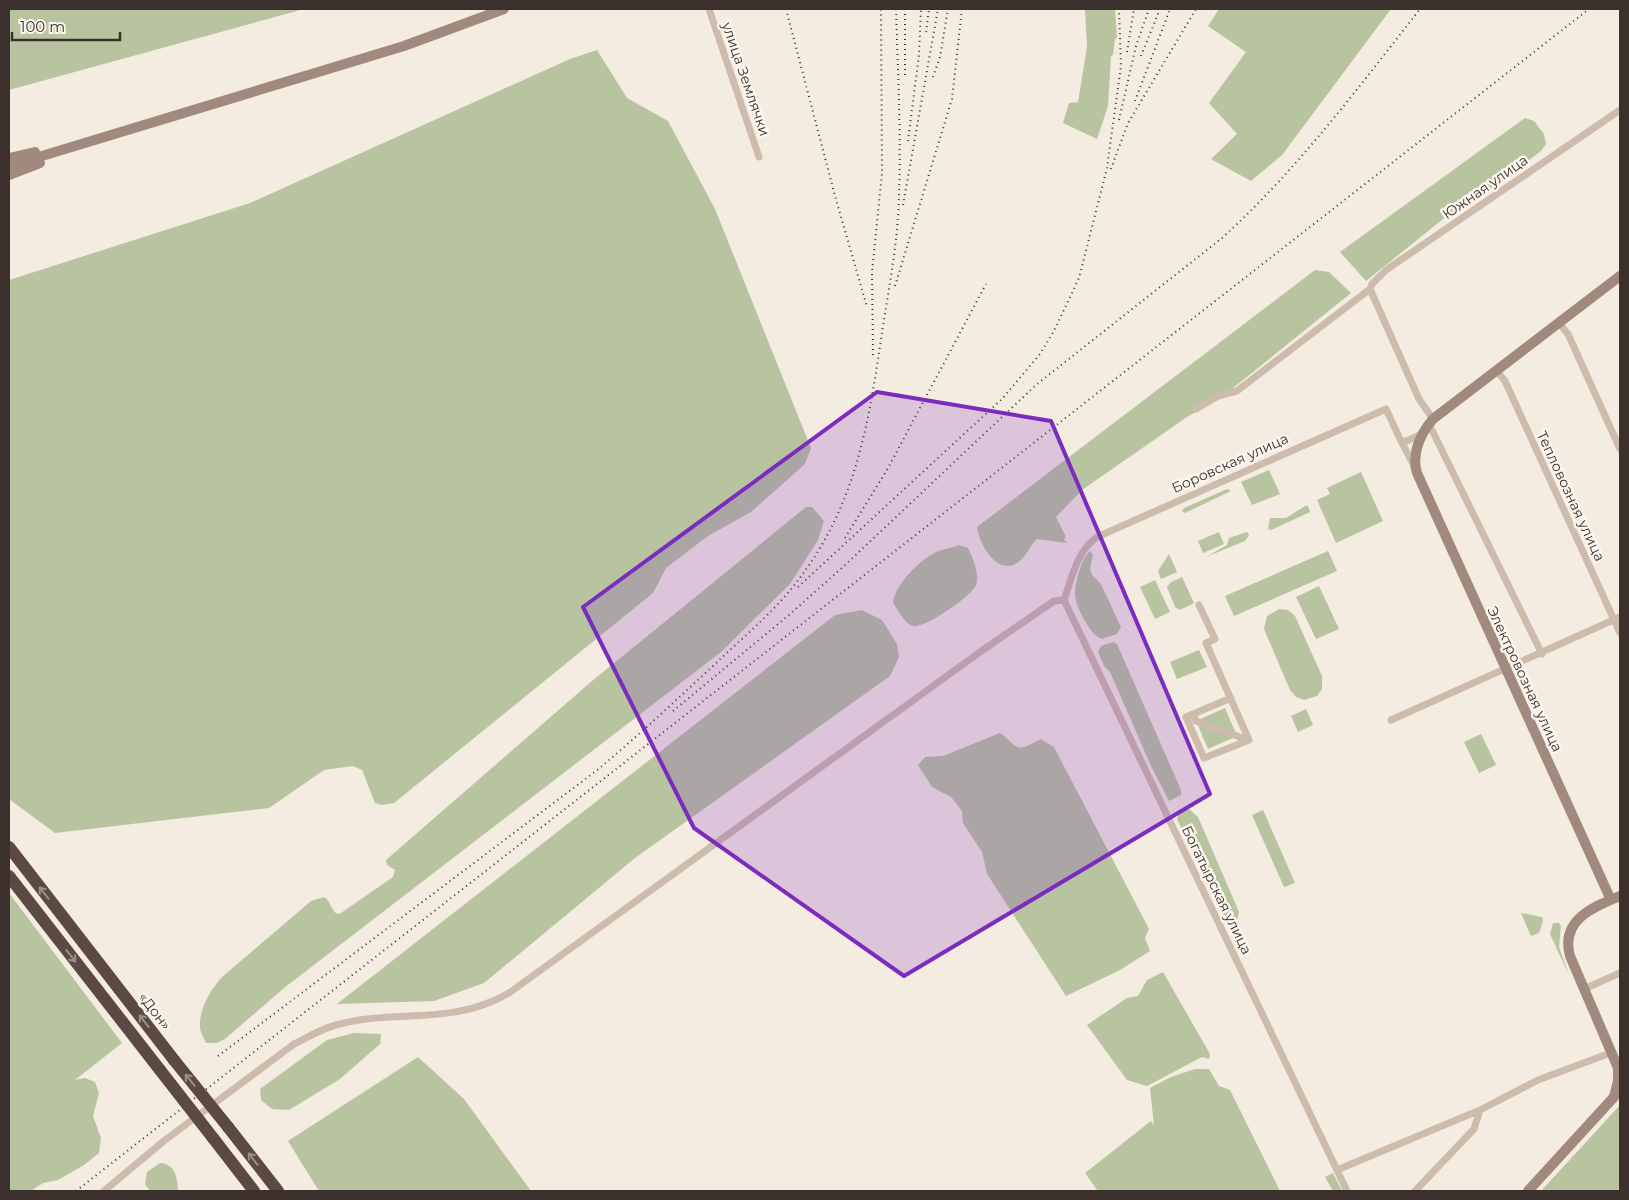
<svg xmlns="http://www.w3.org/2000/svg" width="1629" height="1200" viewBox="0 0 1629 1200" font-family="Montserrat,sans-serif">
	<rect width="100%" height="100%" fill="#f4ebe1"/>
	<path fill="#b8c4a0" d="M9 9H304L9 90Z
		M1115 9 1117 38 1115 39 1113 55 1111 56 1108 106 1097 139 1063 123 1069 103 1078 102 1087 47 1085 10Z
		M1219 9H1391L1282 155 1251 181 1211 159 1237 134 1209 103 1246 52 1208 26Z
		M597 50 627 98 668 121 715 209 811 448 805 464 751 512 708 536 666 568 653 593 394 803 382 805 375 803 362 770 353 766 324 770 269 808 55 833 9 799V280L250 203 570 59Z
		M1525 118 1534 121 1544 134 1546 144 1541 151 1493 188 1463 203 1366 281 1340 252Z
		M1315 270 1329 272 1351 293 1222 397 1187 417 1082 490 1056 517 1066 537 1064 539 1067 543 1037 539C1029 546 1027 557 1017 563 997 576 979 544 977 527Z
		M1269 470 1280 494 1252 505 1241 482Z
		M1361 472 1383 521 1336 543 1317 500 1330 494 1327 488Z
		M1227 489 1231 491 1185 513 1182 511 1184 508Z
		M1305 506H1308L1310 512 1271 530 1268 529 1270 518H1286Z
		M806 507H812L824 521 818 540 790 584 721 652 284 988 225 1039 217 1043H206C204 1039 201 1033 200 1028 198 1011 211 989 222 977L311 901 324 897C331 901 330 909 337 914L341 913 393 877 395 870 387 865 386 860 592 681Z
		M1219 532 1224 544 1203 553 1198 541Z
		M1247 532 1249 535 1245 541 1206 557 1227 545 1229 538Z
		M959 545 968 548C973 558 980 575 976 585 972 596 924 629 913 626 905 624 898 610 893 603 895 584 919 561 936 552 943 549 952 548 959 545Z
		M1090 551 1093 555 1090 569 1092 575 1101 584 1121 627 1117 634 1102 639C1091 637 1075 605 1075 595 1075 583 1081 558 1090 551Z
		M1328 551 1337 571 1234 616 1225 596Z
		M1169 554 1177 572 1161 579 1158 571Z
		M1182 577 1194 603 1180 610 1175 607 1167 587 1171 582Z
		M1155 580 1170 612 1155 619 1140 587Z
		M1319 586 1339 629 1316 639 1296 597Z
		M1279 609 1288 610 1295 616 1322 676V689L1317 696 1304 700 1296 697 1290 690 1264 629 1267 616Z
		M862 610 882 620 897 644 899 657 890 676 635 858 484 983 434 1001 337 1004 835 615Z
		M1113 642 1117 644 1181 790V795L1169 801 1151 766 1110 672 1104 666 1098 652 1101 646Z
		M1199 650 1207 667 1177 679 1170 662Z
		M1225 708 1237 736 1208 749 1196 721Z
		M1306 709 1313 725 1298 732 1291 716Z
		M1000 733C1021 749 1014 753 1041 739L1054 747 1149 929 1145 938 1150 951 1120 970 1066 996 987 874 982 852 963 823 962 811 951 797 932 787 918 765 925 757 943 756Z
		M1481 734 1496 765 1479 773 1464 742Z
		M1189 809 1198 817 1239 912 1237 920 1231 926 1227 925 1177 819 1179 813Z
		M1263 810 1295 883 1284 887 1252 815Z
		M9 893 122 1043 75 1080 85 1078 95 1082 99 1093 93 1116 101 1138 99 1153 84 1165 58 1180 43 1183 31 1191H9Z
		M1521 913 1542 917 1543 921 1539 933 1531 936Z
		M1553 923H1559L1561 926 1559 947 1569 975 1550 934Z
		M1163 972 1210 1054 1209 1059 1202 1057 1147 1086 1127 1080 1087 1025 1127 998 1138 996 1147 980Z
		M354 1033 381 1034 380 1044 340 1079 289 1110 272 1109 261 1100 260 1089 327 1040Z
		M418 1057 464 1099 531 1191H319L288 1141Z
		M1195 1069H1209L1219 1086 1230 1090 1280 1191H1098L1085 1173 1151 1121 1154 1126 1150 1088 1171 1077Z
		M1620 1105V1191H1541Z
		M160 1163C175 1164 178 1178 178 1191H150L145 1184 147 1172Z
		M1333 1173 1342 1191H1333L1325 1177Z"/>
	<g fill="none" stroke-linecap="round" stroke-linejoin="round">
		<path stroke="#cdbbac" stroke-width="7" d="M709 9 759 157
			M1370 289 1419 399 1433 419
			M1559 323 1568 334 1620 449
			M1496 370 1505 381 1620 633
			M1196 409 1218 396 1237 391 1370 289 1372 284 1386 270 1620 110
			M1429 424 1542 654
			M1402 443 1414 466
			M1064 600 1347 1191
			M1064 600C1072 577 1077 551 1097 537L1386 409 1402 443 1422 434
			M1199 605 1215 639 1206 643 1249 740 1204 758 1186 717 1231 698
			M1193 714 1196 721 1248 740
			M1391 720 1620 617
			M1584 989 1620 973
			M1337 1170 1480 1110
			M104 1191 165 1140 294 1044C308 1037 321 1029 336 1025 396 1008 450 1027 509 993L980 652 1054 601 1064 600
			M1415 1191 1474 1129 1480 1110 1538 1080 1613 1052"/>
		<path stroke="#a18a7d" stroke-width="10" d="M9 158 35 152
			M9 166 404 46 504 9
			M9 175 40 163
			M1611 900 1417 473C1411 453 1421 433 1433 419L1620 276
			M1528 1191 1614 1097 1618 1081V1068L1570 956C1560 920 1593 907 1620 896"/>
		<path stroke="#5c4a42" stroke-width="12" d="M9 847 174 1060
			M9 876 160 1070
			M228 1127 278 1191
			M213 1138 254 1191"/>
		<path stroke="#3b302b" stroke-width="2" stroke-dasharray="1 4" stroke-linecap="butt" d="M786 9 835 196 867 307
			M905 9V76
			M926 32 929 9
			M1127 52 1134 9
			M1141 56 1160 9
			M933 77 940 57 948 9
			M1135 101 1170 9
			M1119 120 1136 46 1149 9
			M908 141 919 55 921 9
			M1111 169 1128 123 1196 9
			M903 205 938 9
			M895 286 952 99 962 9
			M873 355 872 272 882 173 881 9
			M845 538 887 470 986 284
			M798 587 1002 399 1040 354 1054 331 1079 278 1107 168 1121 66 1119 9
			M673 711 789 615 843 567 1036 385 1222 238C1297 170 1358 88 1420 9
			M218 1056 596 771C636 738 674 702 713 666 741 639 772 614 796 583 854 509 868 429 881 339 887 299 895 258 898 218 902 149 898 78 896 9
			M76 1191 1589 9"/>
		<path stroke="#5c4a42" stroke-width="12" d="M174 1060 228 1127
			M160 1070 213 1138"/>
	</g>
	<defs><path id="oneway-shaft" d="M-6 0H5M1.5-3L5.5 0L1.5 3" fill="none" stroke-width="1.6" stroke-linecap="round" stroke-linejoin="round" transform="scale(1.25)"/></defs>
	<g stroke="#9c8e87">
		<use href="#oneway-shaft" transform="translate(44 893) rotate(-128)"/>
		<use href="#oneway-shaft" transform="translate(71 956) rotate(52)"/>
		<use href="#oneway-shaft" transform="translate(144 1021) rotate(-128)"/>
		<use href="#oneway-shaft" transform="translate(190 1080) rotate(-129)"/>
		<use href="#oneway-shaft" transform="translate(253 1159) rotate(-128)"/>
	</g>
	<path fill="#7b2cbf" fill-opacity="0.2" stroke="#7b2cbf" stroke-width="4" stroke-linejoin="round" d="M877 392 1051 421 1210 794 904 976 694 828 583 607Z"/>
	<g text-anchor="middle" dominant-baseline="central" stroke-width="5" stroke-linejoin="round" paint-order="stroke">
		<g font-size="14" fill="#3b302b" stroke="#fbf5ee">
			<text transform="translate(746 79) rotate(71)">улица Землячки</text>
			<text transform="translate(1485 187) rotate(-35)">Южная улица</text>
			<text transform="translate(1230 463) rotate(-24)">Боровская улица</text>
			<text transform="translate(1571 496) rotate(65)">Тепловозная улица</text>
			<text transform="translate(1525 679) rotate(65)">Электровозная улица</text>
			<text transform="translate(1217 890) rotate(64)">Богатырская улица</text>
			<text transform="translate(155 1011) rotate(52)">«Дон»</text>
		</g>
	</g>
	<rect width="1629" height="1200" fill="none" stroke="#3b302b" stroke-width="20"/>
	<path d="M12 32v8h108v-8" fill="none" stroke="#3b302b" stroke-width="2.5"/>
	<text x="20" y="32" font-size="15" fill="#3b302b" stroke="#fbf5ee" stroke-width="4" paint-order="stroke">100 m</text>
</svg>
